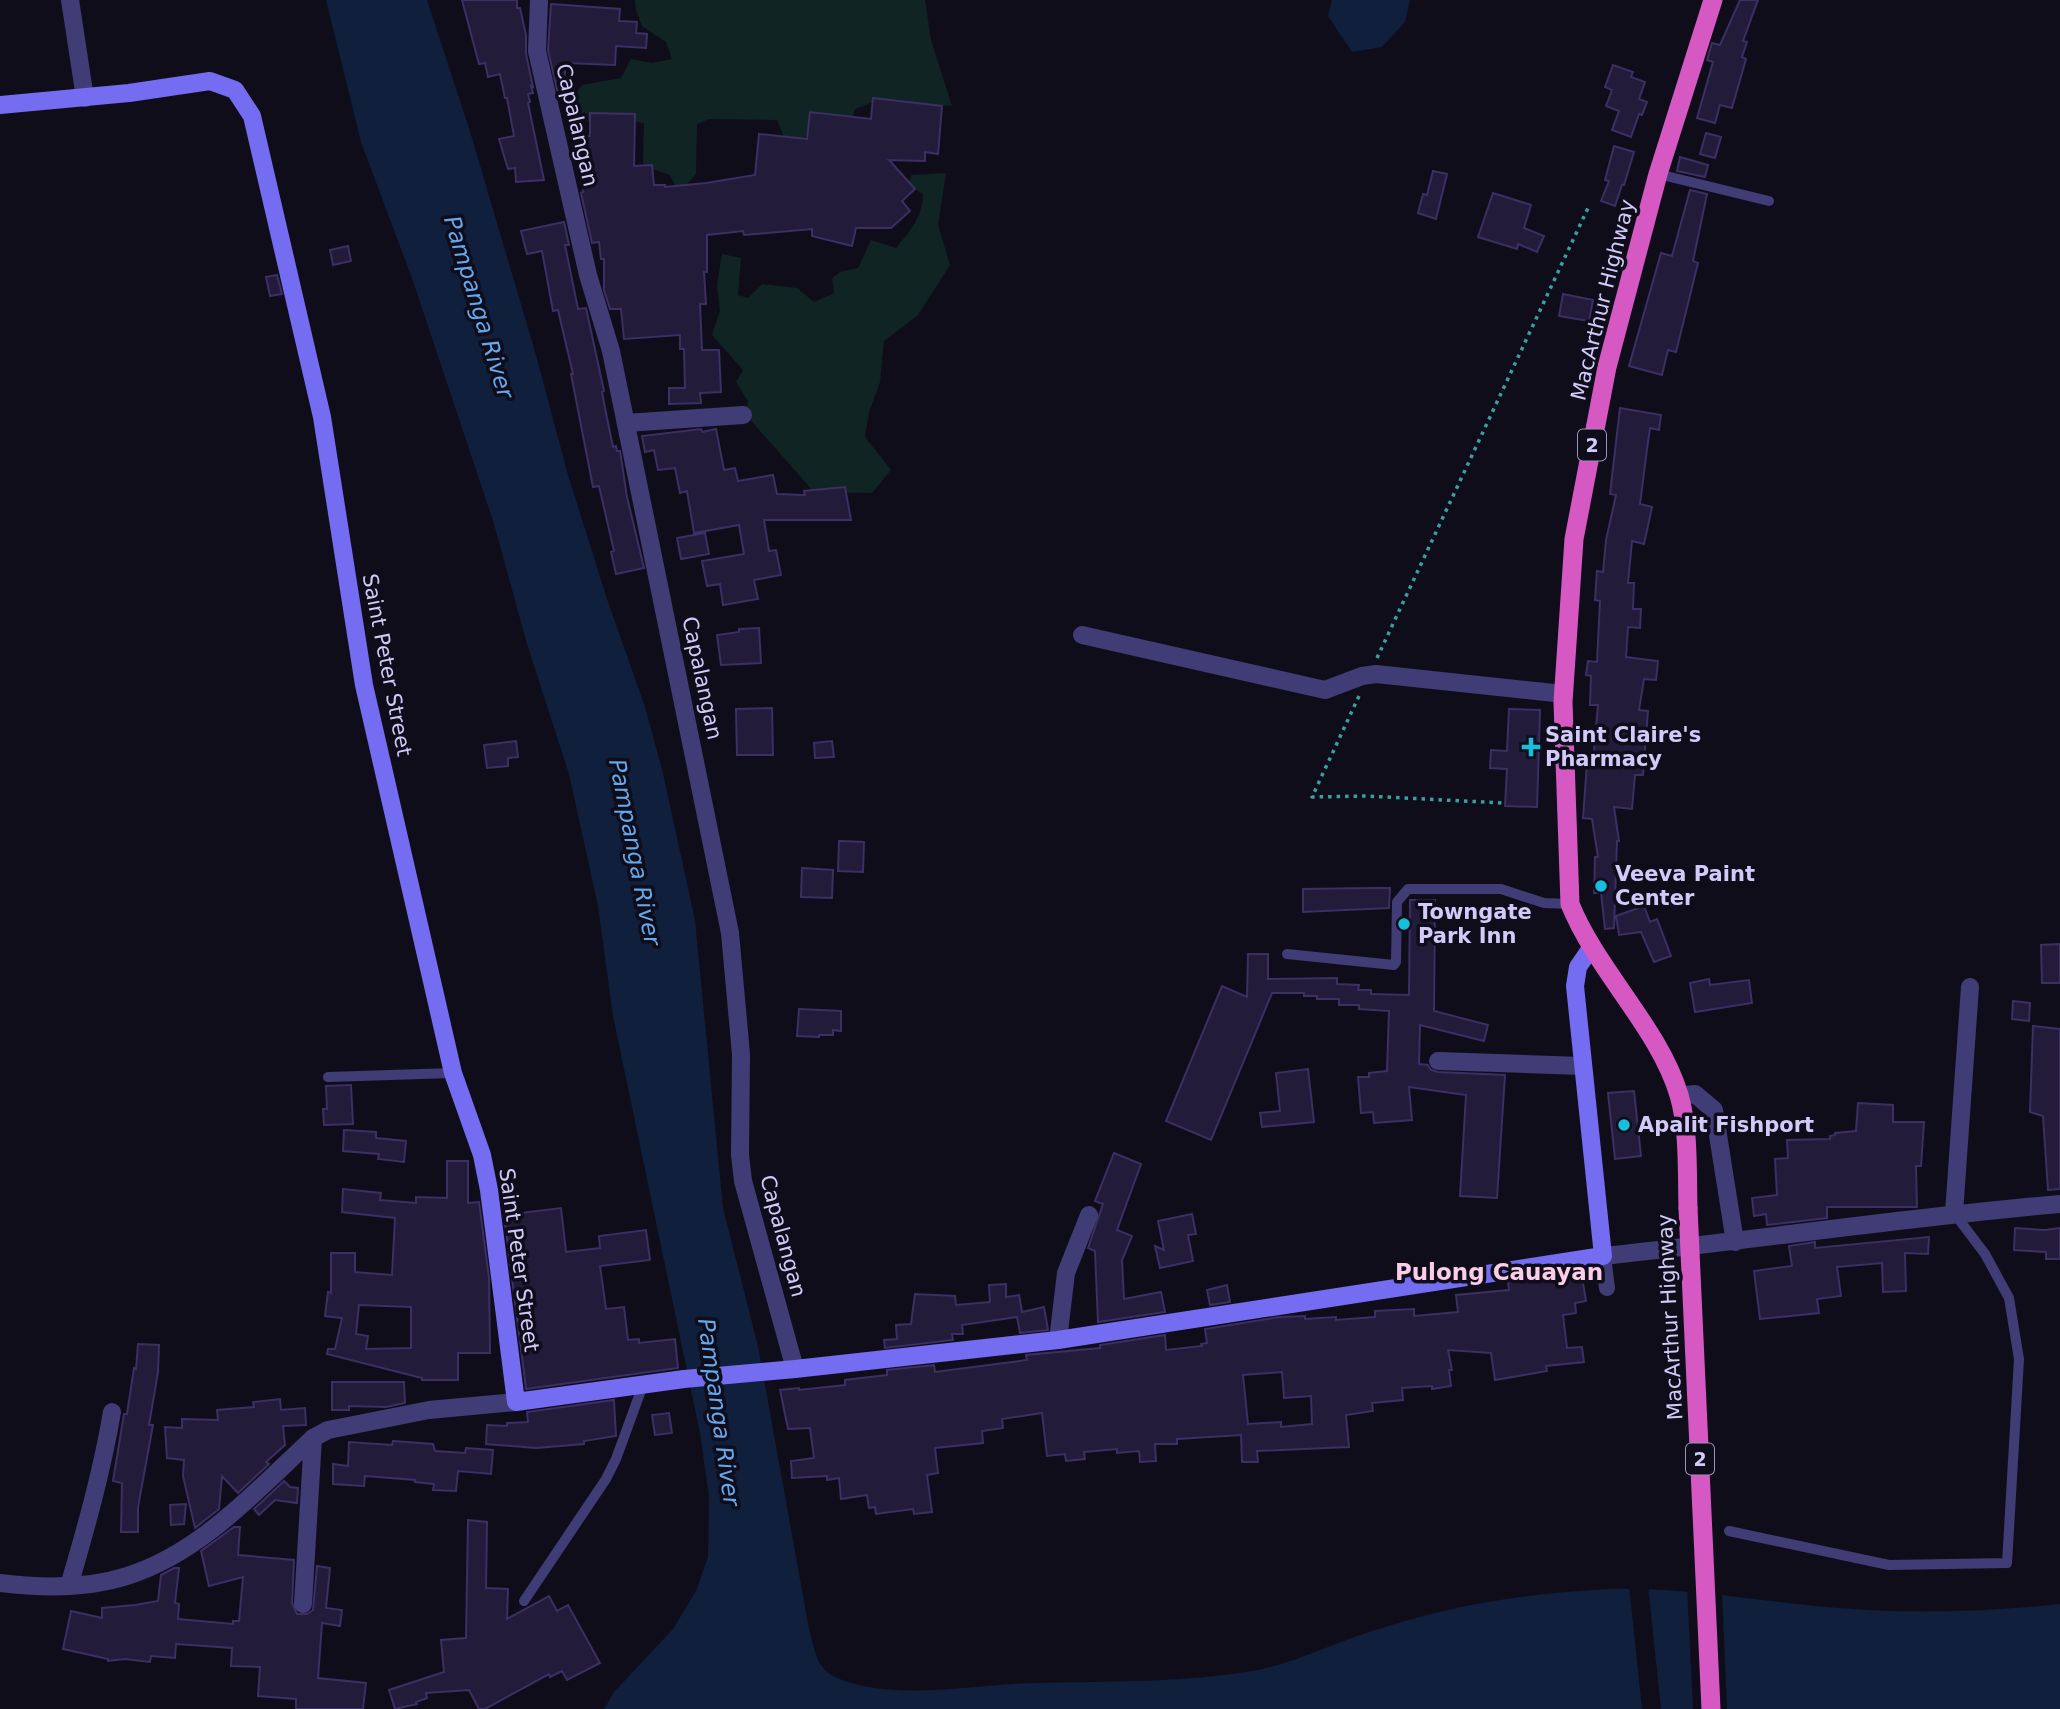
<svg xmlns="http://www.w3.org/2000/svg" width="2060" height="1709" viewBox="0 0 2060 1709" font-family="'DejaVu Sans',sans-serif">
	<rect width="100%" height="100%" fill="#100d1b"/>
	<path fill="#102424" d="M635 0H925L931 40 952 106 878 100 855 109 851 122 813 129 800 141 784 137 777 120 709 119 697 124 696 174 685 186 675 185 670 175 643 166 644 123 615 118 579 122 569 102 582 85 621 78 631 59 652 63 672 59 666 42 642 26 636 10Z
		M946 173 938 225 950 265 918 315 884 341 880 382 869 412 865 437 891 470 872 493 814 492 746 415 748 401 736 382 743 370 712 335 720 311 717 285 722 254 741 258 738 295 748 298 762 284 797 288 814 302 834 293 832 278 840 272 858 268 871 240 896 248C911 230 922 218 923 194L908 184 912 175Z"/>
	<path fill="#0f1f3c" d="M326 0H427L469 128 536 355 568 475 607 599 645 707 662 769 695 920 723 1208 758 1346 809 1629C815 1649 815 1668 837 1678 893 1702 977 1684 1037 1683 1111 1681 1185 1683 1258 1670 1296 1662 1332 1644 1369 1632 1444 1607 1514 1595 1592 1590 1675 1584 1757 1602 1839 1608 1913 1614 1986 1612 2060 1604V1709H604L614 1692 673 1629 696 1591 708 1557 709 1497 700 1433 613 1016 598 906 569 774 527 644 494 524 413 281 361 142Z
		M1332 0H1410L1405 22 1382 47 1352 52 1328 16Z"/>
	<path fill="#100d1b" d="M1629 1586H1648L1661 1709H1642Z
		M1687 1588 1722 1591 1727 1709H1693Z"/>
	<path fill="#221b3a" stroke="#3b2f63" stroke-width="2" fill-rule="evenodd" d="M462 0H517V8H520L526 35V54L533 87 531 86 533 93 528 94 530 102 528 103 544 180 516 182 515 168 508 169 499 139 514 136 507 98H505L500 74 488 77 485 63 479 64Z
		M1740 0H1758L1743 41 1747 42 1742 57 1746 59 1732 108 1720 105 1715 123 1697 118 1713 62 1707 60 1712 43 1720 45Z
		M551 4 620 9 619 21 637 22 636 33 647 34 646 48 616 46 615 65 566 63 563 90H557L548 50Z
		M1613 65 1633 72 1631 77 1645 82 1639 99 1647 102 1642 115 1639 114 1631 137 1612 130 1619 111 1606 106 1612 90 1605 87Z
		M873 98 942 106 938 154 925 152V161L889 160 915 189 902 201 910 211 891 228H856L852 246 812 236V229L744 235 743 231 707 235V272H704L706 304H700L702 350H719L721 392 700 393 701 403 669 404V388H685L684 349H680V335L624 339 621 309H610L604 290V259H601L599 242 592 243 581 193 583 192 579 153 574 154 572 138 590 136V113L635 114 634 166 652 165 654 185H665V187L706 183 755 175 759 134 807 139 810 112 871 119Z
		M1706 133 1721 137 1715 158 1700 154Z
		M1614 146 1634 152 1624 185H1622L1615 206 1601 201 1609 181 1605 180Z
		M1680 157 1708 165 1705 177 1677 171Z
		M1433 171 1447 174 1436 219 1418 213 1423 194 1427 195Z
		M1690 190 1707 194 1693 261 1698 263 1676 352 1668 350 1662 375 1629 366 1661 253 1672 256Z
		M1493 193 1531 205 1524 228 1544 236 1537 252 1518 244 1517 249 1478 237Z
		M564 222 569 245H565L578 309 586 308 604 391 602 392 606 413 613 447 616 446 617 451H620L627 497 644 568 616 574 611 552 614 551 599 486 593 487 571 374H573L558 310 553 311 542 251 527 254 521 231Z
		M348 246 351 261 333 265 330 250Z
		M277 275 282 294 270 296 266 277Z
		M1563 294 1593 300 1589 321 1559 316Z
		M1620 408 1661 415 1659 430 1650 428 1647 449 1640 504 1652 507 1644 544 1632 541 1628 583H1634L1633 609H1641L1640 628 1628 627 1626 657 1658 661 1656 680 1644 679 1639 710 1648 711 1643 775H1635L1632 809 1614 807 1619 841H1617L1614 928 1605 929 1601 893H1594L1595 857H1598L1592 819 1583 818 1587 763H1593L1598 705H1590L1591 676 1586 675 1588 661 1597 662 1600 601 1595 600 1597 571 1603 572 1606 540 1616 495 1610 494Z
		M701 429 702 432 716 429 724 470 735 468 738 481 773 475 777 494 805 495 804 491 845 487 851 520H764L769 551 776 550 781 575 754 580 758 599 723 605 720 584 707 586 702 561 744 554 739 525 694 533 687 491 680 493 675 468 658 470 654 450 645 452 642 436Z
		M705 533 709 554 681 559 677 538Z
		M759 628 761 663 721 665 717 635 739 632V629Z
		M772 708 773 755H737L736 709Z
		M1509 709 1540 710 1537 807 1505 806 1507 769 1490 768 1491 750 1507 751Z
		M516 741 518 757 508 758V766L487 768 484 745Z
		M832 741 834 757 815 758 814 743Z
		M839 841 864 842 863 872 838 871Z
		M802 868 833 870 832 898 801 897Z
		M1371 888H1390L1389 908 1303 912V889Z
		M1410 900H1435L1434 1011 1488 1025 1484 1041 1420 1025 1419 1064 1428 1065 1431 1070 1438 1072 1505 1075 1497 1198 1460 1196 1466 1095 1409 1087 1412 1120 1374 1123 1373 1112 1361 1113 1358 1077H1369V1073L1387 1071 1389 1011 1359 1009V1005H1339V999H1317V996H1304V993H1272L1211 1140 1166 1121 1222 986 1247 997 1248 954H1268V979L1337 978V984L1359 985 1358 990H1371V994L1409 995Z
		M1644 906 1650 922 1657 919 1671 956 1654 962 1641 932 1619 935 1616 916Z
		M2060 944V983H2042L2041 945Z
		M1709 979 1710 985 1749 980 1752 1003 1695 1012 1690 983Z
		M2013 1001 2030 1003 2029 1021 2012 1019Z
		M799 1009 841 1011V1031L833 1030V1035H819V1037L797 1036Z
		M2033 1026 2060 1029V1189L2048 1190 2043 1116 2030 1112Z
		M1308 1069 1314 1122 1262 1127 1260 1113 1280 1111 1276 1073Z
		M351 1085 353 1124 324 1125 323 1109H327L326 1086Z
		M1634 1091 1641 1156 1615 1159 1608 1093Z
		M1858 1103 1893 1105V1122H1924L1921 1166H1916L1917 1207H1827V1218L1767 1225 1766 1214 1754 1216 1752 1198 1777 1195 1775 1159 1788 1158 1787 1140 1830 1139V1136L1835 1135V1133L1856 1131Z
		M344 1130 376 1132V1138L406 1141 404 1162 378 1159 379 1154 343 1151Z
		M1114 1153 1141 1164 1117 1230 1132 1236 1122 1260 1124 1299 1161 1292 1165 1312 1098 1322 1095 1251 1088 1248 1103 1204 1095 1201Z
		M447 1161H468V1203L479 1202 489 1278 490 1353H458V1380H422V1378L327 1354 328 1349H335L342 1318 325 1316 328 1292 331 1293V1253H355V1272L392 1275 395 1218 342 1212 343 1189 381 1193 380 1200 416 1203V1197L447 1198ZM359 1305 411 1307V1348L366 1349 368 1336 356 1334Z
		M561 1208 566 1252 600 1248 599 1236 646 1230 650 1260 600 1266 606 1309 624 1307 628 1340 639 1339V1343L675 1339 678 1368 526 1389 504 1215Z
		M1192 1214 1196 1234 1188 1235 1193 1261 1160 1268 1155 1246 1164 1250 1158 1221Z
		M2015 1228 2045 1230 2060 1228V1259H2046V1252L2014 1250Z
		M1929 1237 1928 1254 1905 1253 1906 1291 1883 1292 1882 1263 1837 1267 1841 1296 1817 1299 1819 1313 1760 1319 1754 1271 1792 1266 1789 1246 1815 1242V1248Z
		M1581 1271 1586 1301 1575 1303 1576 1313 1563 1315 1567 1348 1582 1347 1584 1362 1546 1366 1547 1371 1495 1380 1491 1353 1448 1350 1452 1370H1449L1451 1386 1432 1389V1386L1402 1388 1403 1400 1372 1403 1373 1411 1346 1415 1349 1447 1257 1451 1258 1462H1242L1241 1435 1177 1439V1444H1155L1156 1461 1140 1462 1139 1451 1117 1453V1449L1084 1452 1085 1459 1066 1461 1065 1454 1047 1456 1042 1413 1002 1419 1003 1428 982 1431 983 1443 935 1448 938 1473 927 1475 932 1512 914 1514 913 1509 876 1514 875 1507 869 1508 867 1495 841 1499 839 1478 827 1480V1476L792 1478 791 1461 814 1458 810 1428 788 1429 780 1390 799 1388V1390L845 1385V1380L887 1375V1370L934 1365 935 1372 1027 1360 1026 1355 1100 1348V1345L1165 1335 1166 1350 1202 1346 1201 1344 1207 1343 1205 1329 1280 1317 1305 1316V1319L1336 1317V1320L1375 1317V1311L1414 1309V1316L1458 1312 1456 1295 1509 1290 1508 1282ZM1282 1372 1284 1398 1311 1396 1312 1424 1281 1427V1422L1248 1424 1243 1375Z
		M1006 1284V1297L1019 1295 1022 1312 1044 1307 1048 1330 1020 1333 1017 1317 962 1325 963 1334H952L953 1340 885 1348 884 1340 897 1339 896 1325 911 1324 915 1294 955 1296 956 1305 990 1302 989 1285Z
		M1227 1285 1230 1302 1210 1305 1207 1290Z
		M138 1344 159 1345 158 1372 149 1425H153L138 1507V1532H121L122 1483 113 1481 124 1414H127L134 1368 136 1369Z
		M332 1382H404L405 1403 386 1407 349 1406V1410H332Z
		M280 1399 281 1410 305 1408 306 1425 283 1426 285 1445 266 1462 269 1464 238 1493 222 1476 219 1509 195 1528 183 1476 184 1460 167 1458 165 1427 182 1428V1419L218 1420 217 1410 254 1407 253 1402Z
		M614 1400 616 1436 584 1441V1444L536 1448 486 1444 487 1425 507 1426V1423L528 1422 527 1412Z
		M669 1413 672 1433 655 1435 652 1415Z
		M393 1441 433 1444 435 1451 465 1453 466 1448 493 1450 491 1474 458 1471 456 1491 433 1490 434 1484 415 1482V1480L365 1476 364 1486 333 1484V1464L348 1466 349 1442 392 1445Z
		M284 1481 290 1487 298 1488 297 1503 275 1500 259 1515 254 1509Z
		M186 1504 184 1524 171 1525 170 1505Z
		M468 1520 487 1522 486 1588 508 1589 507 1619 549 1596 557 1611 568 1605 600 1663 567 1680 562 1671 550 1677 549 1674 485 1709H479L469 1690 426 1693 427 1698 416 1702 417 1704 395 1709 389 1690 444 1672 441 1640 466 1638Z
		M234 1527H240L238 1555 294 1560 292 1603 297 1614H307L313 1610 317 1566 330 1568 326 1608 342 1610 340 1626 322 1623 318 1678 366 1683 363 1709H296V1699L258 1696 260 1667 231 1666 232 1648 176 1644 175 1658 151 1656 150 1662 125 1659 108 1661V1659L63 1649 71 1611 102 1618V1608L135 1605 158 1601 161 1575 174 1568H179L175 1603 179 1604 178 1619 233 1624V1621H239L243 1577 209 1586 201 1551Z"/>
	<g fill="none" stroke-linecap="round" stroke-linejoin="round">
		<path stroke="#38a19f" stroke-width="3.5" stroke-dasharray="3.5 5" stroke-linecap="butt" d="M1377 658 1588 208
			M1359 696 1312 797 1366 796 1503 803"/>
		<path stroke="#403c75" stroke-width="10" d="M1658 174 1769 201
			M1287 954 1394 965 1396 962 1397 902 1408 889H1501L1544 903 1570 904
			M328 1077 453 1073
			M1729 1531 1889 1565 2007 1563 2019 1359 2009 1298 1985 1254 1954 1213
			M524 1601 606 1479 616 1459 643 1385"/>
		<path stroke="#403c75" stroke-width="16" d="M1603 1256 1607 1288"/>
		<path stroke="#403c75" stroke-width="18" d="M70 0 85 98
			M626 423 743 415
			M1082 635 1325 690 1362 676 1376 674 1564 694
			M1438 1061 1582 1066
			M1679 1096 1695 1094 1714 1110 1735 1242
			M1954 1213 1970 987
			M1603 1256C1756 1240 1907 1217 2060 1204
			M1058 1340 1066 1273 1089 1215
			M69 1586C86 1528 102 1471 112 1412
			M303 1604 313 1438"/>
		<path stroke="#403c75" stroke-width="18" d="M539 0 537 51 588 275 611 351 730 933 741 1054 740 1155 743 1181 795 1369
			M0 1583C41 1588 87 1589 127 1576 201 1553 258 1489 313 1438L328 1430 429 1410 516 1402"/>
		<path stroke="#746cf1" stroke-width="18" d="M0 105 129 93 210 81 235 90 252 116 322 417 364 685 453 1073 482 1155 489 1190 516 1402 684 1379 795 1369 1058 1340 1603 1256 1575 986 1578 967 1591 948"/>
		<path stroke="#d658c3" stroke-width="19" d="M1688 1208C1687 1173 1689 1129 1679 1095 1659 1028 1597 971 1570 904L1563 702 1574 539 1607 367 1658 174 1713 0"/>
		<path stroke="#d658c3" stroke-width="19" d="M1688 1208 1711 1709"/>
	</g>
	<g fill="#16c0dc" stroke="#100d1b" stroke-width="2.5">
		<path d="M1527.5 736.5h7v7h7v7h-7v7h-7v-7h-7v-7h7z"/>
		<circle cx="1601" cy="886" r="7"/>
		<circle cx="1404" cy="924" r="7"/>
		<circle cx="1624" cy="1125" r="7"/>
	</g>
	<g text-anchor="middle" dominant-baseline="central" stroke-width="7" stroke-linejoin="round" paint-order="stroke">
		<g fill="#100d1b" stroke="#9892b7" stroke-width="2">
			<rect x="1578" y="429.5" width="28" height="31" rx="5"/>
			<rect x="1686" y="1443.5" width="28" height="31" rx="5"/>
		</g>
		<g font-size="19" font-weight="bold" fill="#d2cbfa">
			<text x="1592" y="445">2</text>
			<text x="1700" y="1459">2</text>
		</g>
		<g font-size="21" fill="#d2cbfa" stroke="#100d1b">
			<text transform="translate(577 125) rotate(77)">Capalangan</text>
			<text transform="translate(1603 300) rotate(-76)">MacArthur Highway</text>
			<text transform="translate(387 665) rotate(79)">Saint Peter Street</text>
			<text transform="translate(702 678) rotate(78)">Capalangan</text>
			<text transform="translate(783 1236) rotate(75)">Capalangan</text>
			<text transform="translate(519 1260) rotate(82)">Saint Peter Street</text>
			<text transform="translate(1670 1317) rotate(-93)">MacArthur Highway</text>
		</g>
		<g font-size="21" font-weight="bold" fill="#d2cbfa" stroke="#100d1b" text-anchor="start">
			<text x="1545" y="735">Saint Claire's<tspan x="1545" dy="24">Pharmacy</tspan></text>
			<text x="1615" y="874">Veeva Paint<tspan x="1615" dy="24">Center</tspan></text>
			<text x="1418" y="912">Towngate<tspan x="1418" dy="24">Park Inn</tspan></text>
			<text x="1638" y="1125">Apalit Fishport</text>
		</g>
		<g font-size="23" font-style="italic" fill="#63a9f0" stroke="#100d1b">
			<text transform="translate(479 307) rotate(73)">Pampanga River</text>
			<text transform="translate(635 852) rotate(79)">Pampanga River</text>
			<text transform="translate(719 1412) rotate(82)">Pampanga River</text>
		</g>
		<g font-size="23" font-weight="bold" fill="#facde8" stroke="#100d1b">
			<text x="1499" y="1272">Pulong Cauayan</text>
		</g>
	</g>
</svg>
